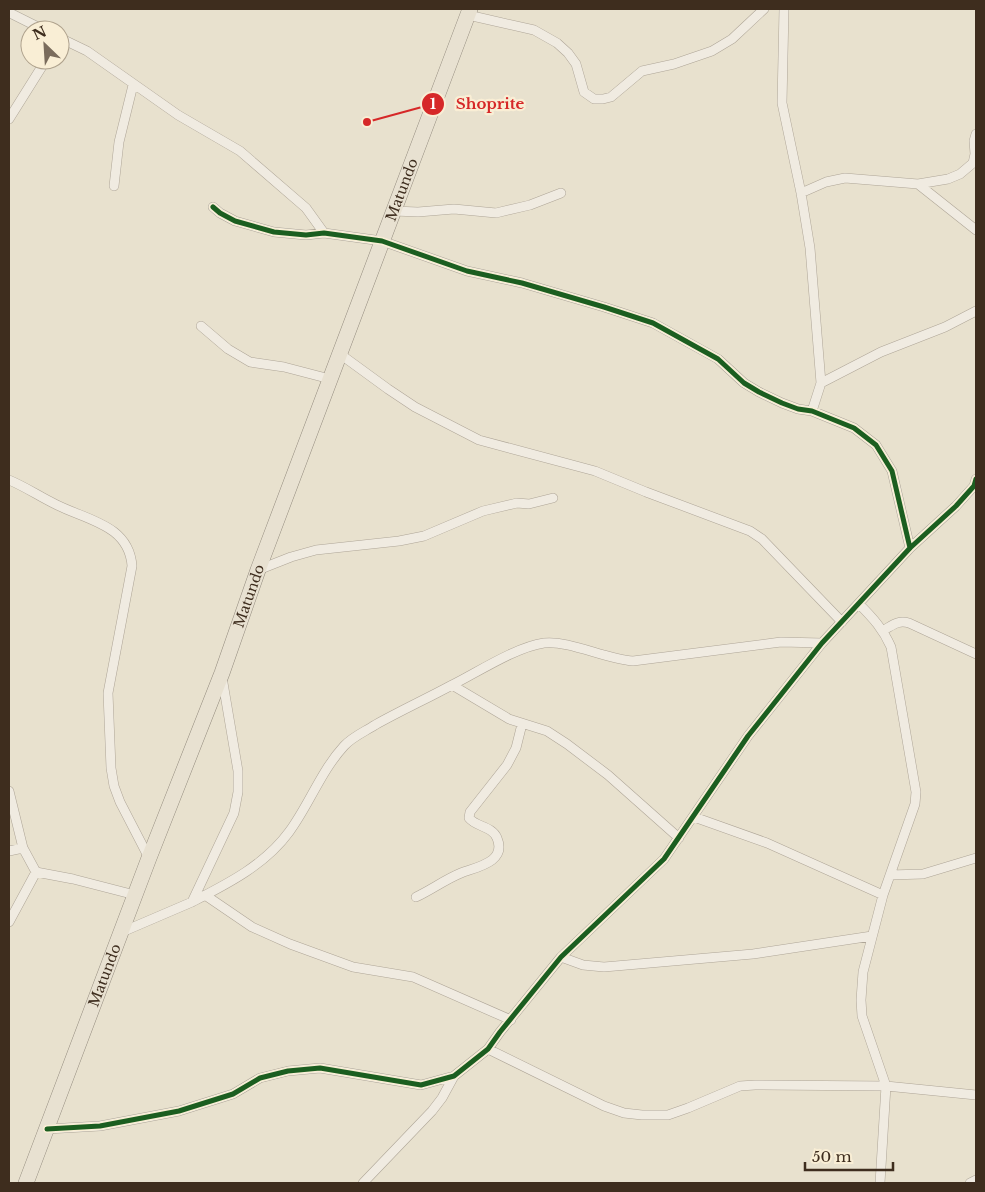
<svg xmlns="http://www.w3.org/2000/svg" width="985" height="1192" viewBox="0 0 985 1192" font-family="'Libre Baskerville',serif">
	<rect width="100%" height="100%" fill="#e8e1ce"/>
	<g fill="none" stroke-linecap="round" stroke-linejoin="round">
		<g stroke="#aea597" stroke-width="10">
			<path id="street" d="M784 9 782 103 801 193 810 248 821 383 812 411
				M10 13 44 30
				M468 15 534 30 557 43 568 53 576 64 584 92 594 99H603L611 97 642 71 674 64 712 51 732 39 764 9
				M60 38 87 51 178 115 240 151 306 208 324 233
				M9 119 46 60
				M918 184 976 230
				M114 186 119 142 133 85
				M801 193 826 182 845 178 918 184 948 179 960 174 973 163 975 154 974 141 976 134
				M213 207 220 213 235 221 274 232 306 235 324 233 382 241 467 271 522 283 604 307 653 323 718 359 744 383 759 392 782 403 798 409 812 411 854 428 876 445 892 471 910 548
				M394 211 418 212 454 209 496 213 530 205 561 193
				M201 326 228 349 250 362 284 367 330 379
				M340 354 388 389 415 407 479 440 595 471 646 492 750 531 762 539 842 622
				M821 383 881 352 945 327 976 311
				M9 480C26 487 40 497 57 505 87 520 129 525 132 566L108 693 111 768 114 786 120 802 149 858
				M258 570 291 557 316 550 399 541 424 536 483 511 517 503 529 504 553 498
				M859 604C873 618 883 629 891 647L916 792 915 804 883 895 863 972 861 1000 862 1016 886 1086 880 1183
				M884 630C893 625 898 620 909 623L976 654
				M452 685 509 719 547 731 567 744 608 775 679 838
				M9 791 23 848 36 872 73 879 135 895
				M694 817 767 843 883 895
				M9 851 23 848
				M890 875 923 874 976 858
				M205 895 252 927 290 944 353 967 413 977 511 1020
				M416 897C431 890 446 879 461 873 477 867 507 862 497 838 492 826 476 827 469 818L470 812 507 765 516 748 522 724
				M192 902C227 884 265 865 289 832 309 805 321 771 344 746 352 737 364 732 375 725 400 711 426 699 452 685 478 672 516 647 544 643 568 640 606 659 633 661L781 642 822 643
				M9 922 36 872
				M122 932 192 902 234 813 238 792V771L222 677
				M561 957 583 965 604 967 753 954 872 936
				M488 1049 604 1106 624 1113 642 1115H668L688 1108 740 1086 755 1085 886 1086 976 1095
				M47 1129 100 1126 179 1111 233 1094 260 1078 288 1071 320 1068 421 1085 454 1076 488 1049 500 1032 561 957 664 859 748 736 822 643 910 548 956 506 974 486 976 479
				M363 1183 432 1111 442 1098 454 1076
				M970 1183 976 1180"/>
		</g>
		<g stroke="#938b7e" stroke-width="16">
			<g id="primary">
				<path id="s1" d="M26 1183 149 858 222 673 258 570 470 9"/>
			</g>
		</g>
		<use href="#street" stroke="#f0ebe1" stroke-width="9"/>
		<use href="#primary" stroke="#e8e1d1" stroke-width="15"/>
		<g stroke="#f9eed5" stroke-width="8">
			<path id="cycleway" d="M213 207 220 213 235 221 274 232 306 235 324 233 382 241 467 271 522 283 604 307 653 323 718 359 744 383 759 392 782 403 798 409 812 411 854 428 876 445 892 471 910 548
				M47 1129 100 1126 179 1111 233 1094 260 1078 288 1071 320 1068 421 1085 454 1076 488 1049 500 1032 561 957 664 859 748 736 822 643 910 548 956 506 974 486 976 479"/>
		</g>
		<use href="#cycleway" stroke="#1b5e20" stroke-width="5"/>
	</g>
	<g text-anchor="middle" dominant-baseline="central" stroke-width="4.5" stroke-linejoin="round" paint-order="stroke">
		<g font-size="14" fill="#3e2d1e" stroke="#f9eed5">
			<text stroke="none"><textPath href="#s1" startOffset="1062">Matundo</textPath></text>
			<text stroke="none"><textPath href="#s1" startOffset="628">Matundo</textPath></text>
			<text stroke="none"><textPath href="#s1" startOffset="222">Matundo</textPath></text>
		</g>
	</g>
	<path fill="none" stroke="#d62828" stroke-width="2" d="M367 122L433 104"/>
	<g fill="#d62828" stroke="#f9eed5" stroke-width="2">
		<circle cx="367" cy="122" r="5"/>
		<circle cx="433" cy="104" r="12"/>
	</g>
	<g font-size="15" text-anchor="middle" font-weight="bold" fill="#fff">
		<text x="433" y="109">1</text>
	</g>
	<g font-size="15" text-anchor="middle" font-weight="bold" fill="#d62828" stroke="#f9eed5" stroke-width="4.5" stroke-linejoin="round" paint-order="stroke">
		<text x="490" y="109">Shoprite</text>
	</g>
	<rect width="985" height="1192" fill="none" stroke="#3e2d1e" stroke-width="20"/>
	<g transform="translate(45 45) rotate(335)"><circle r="24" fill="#f9eed5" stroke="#aea18c"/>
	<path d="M0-4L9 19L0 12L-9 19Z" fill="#7a6c5c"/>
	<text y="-8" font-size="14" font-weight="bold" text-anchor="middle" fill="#3e2d1e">N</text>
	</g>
	<path d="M805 1162v8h88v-8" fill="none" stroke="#3e2d1e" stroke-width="2.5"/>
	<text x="812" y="1162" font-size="15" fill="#3e2d1e" stroke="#f9eed5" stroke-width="4" paint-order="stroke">50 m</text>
</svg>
